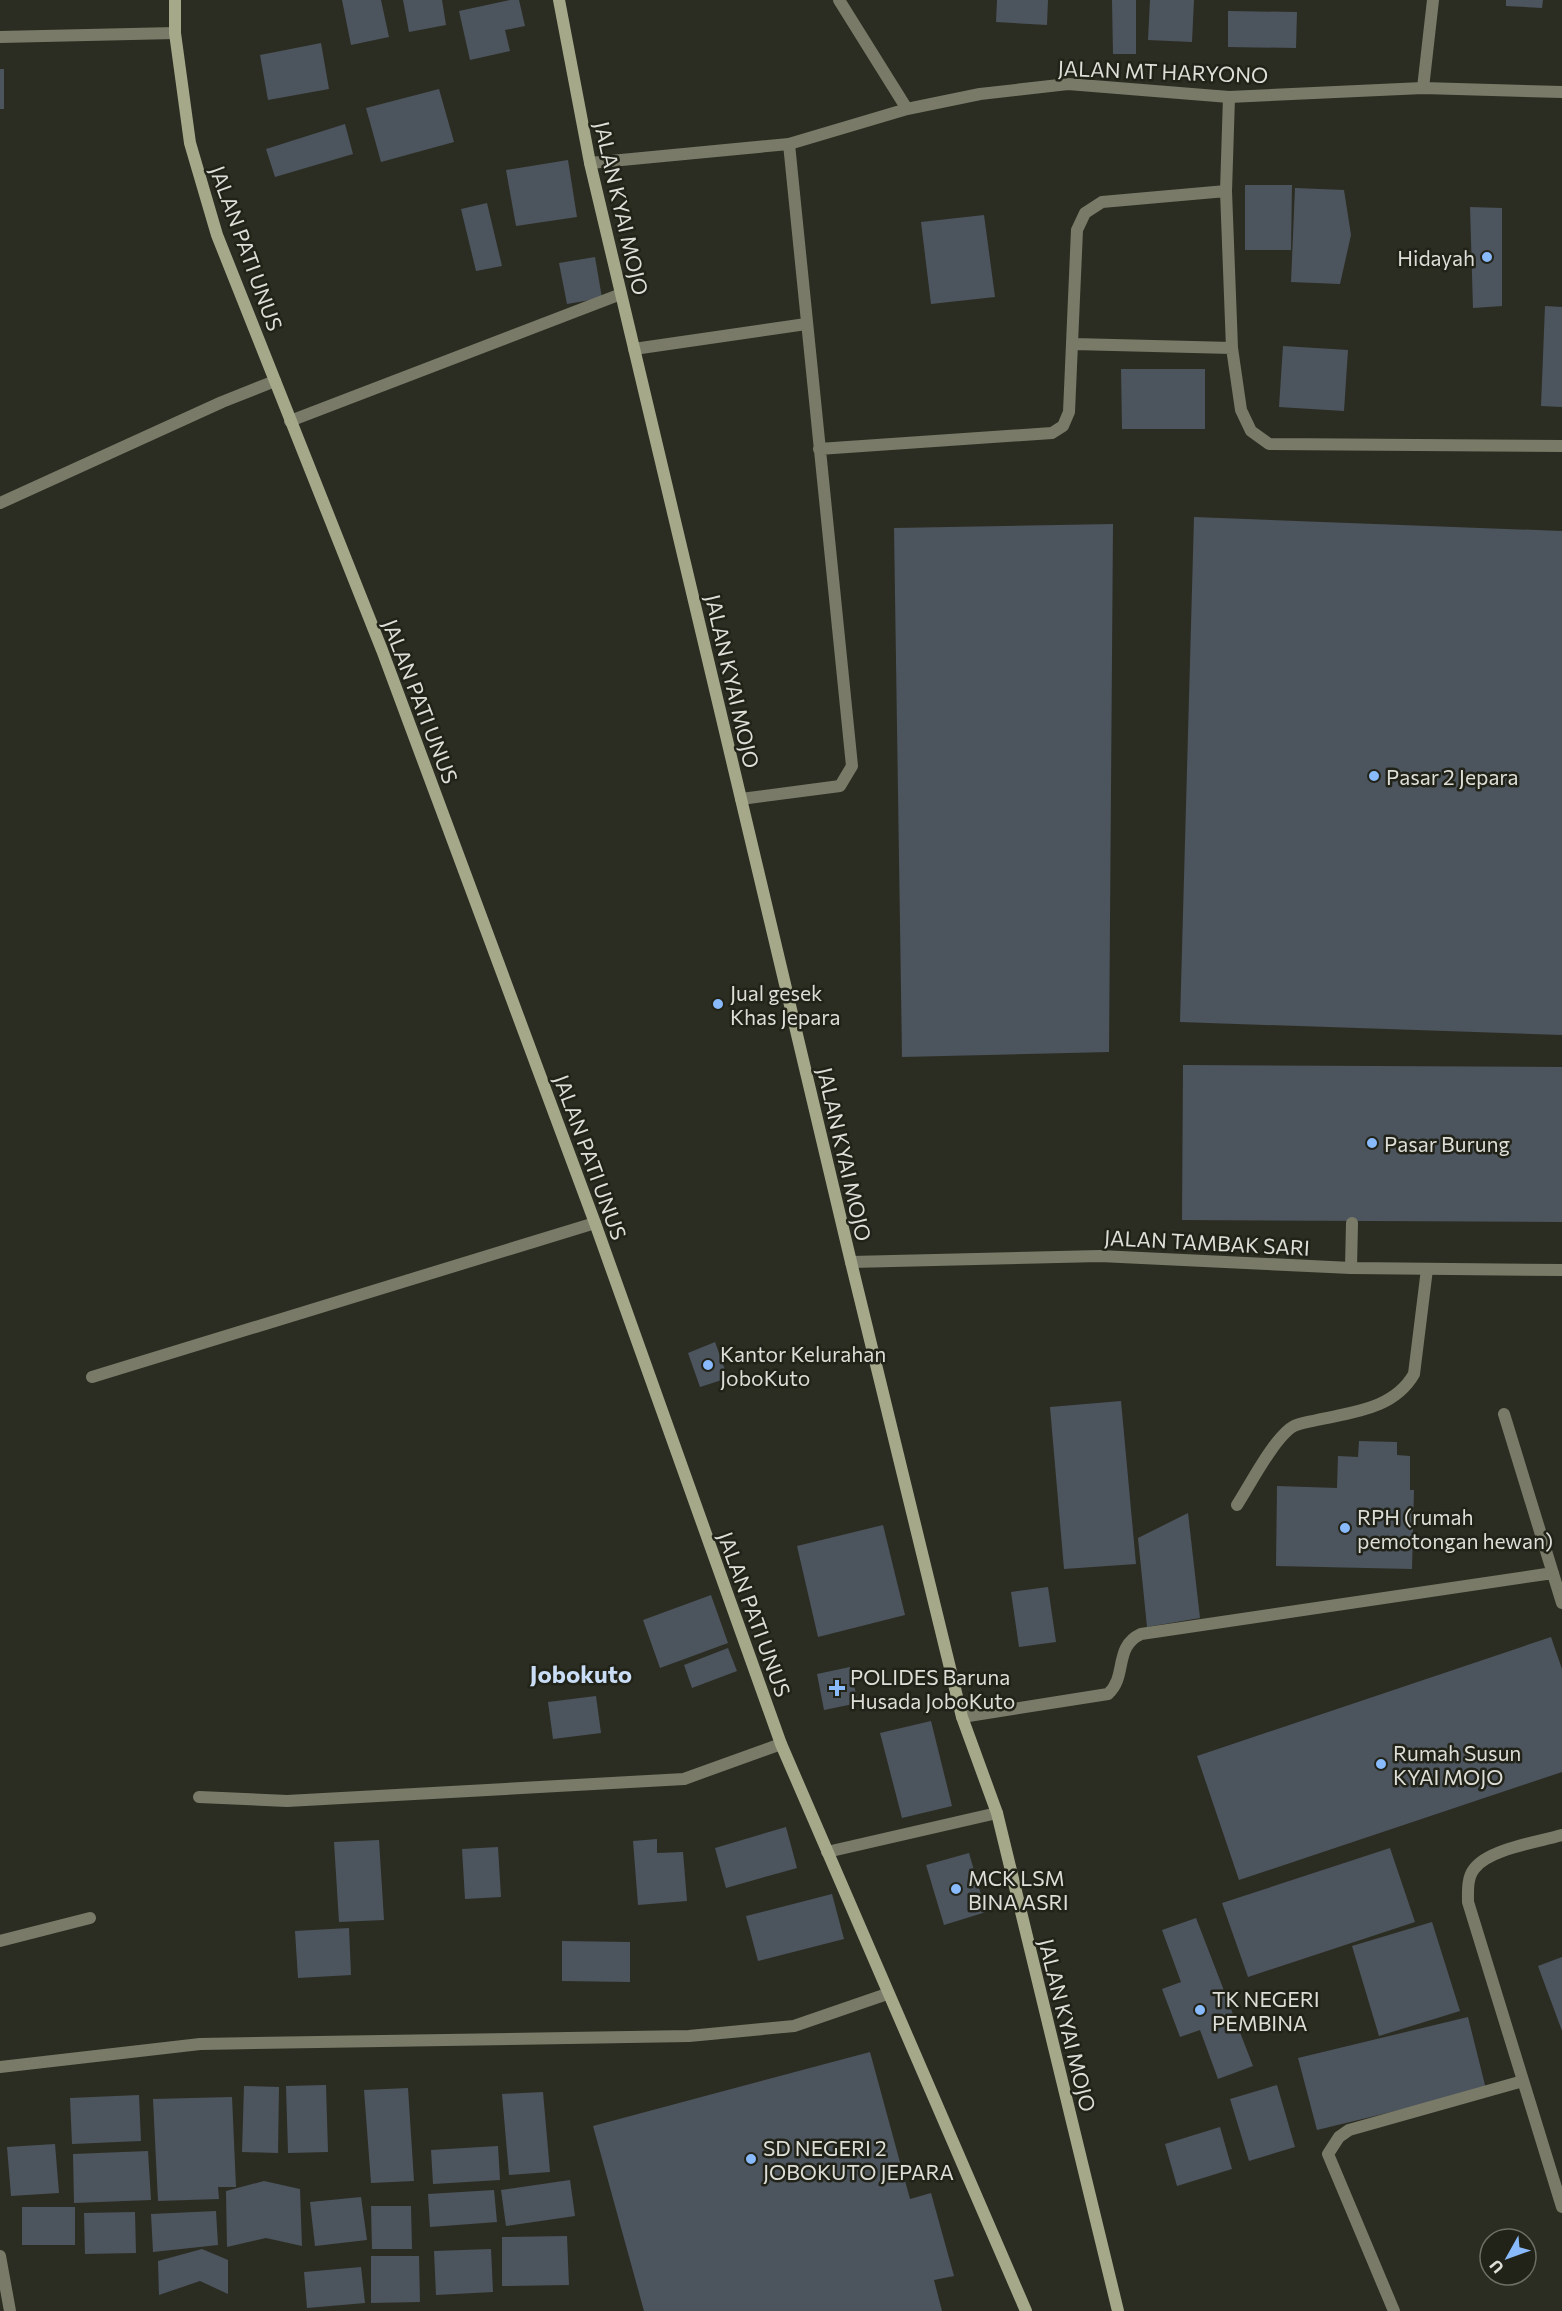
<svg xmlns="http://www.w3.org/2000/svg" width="1562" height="2311" viewBox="0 0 1562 2311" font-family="Commissioner,sans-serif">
	<rect width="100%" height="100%" fill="#2c2d22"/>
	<path fill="#4c545e" d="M342 0H381L389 37 351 45Z
		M403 0H442L446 25 409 32Z
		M510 0H519L525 26 505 30 510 51 470 60 459 11Z
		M997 0H1048L1047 25 996 22Z
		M1112 0H1136V54H1113Z
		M1150 0H1194L1192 42 1148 40Z
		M1506 0H1543L1542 8 1506 6Z
		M1228 11 1297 12 1296 48 1228 47Z
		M321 43 329 89 268 100 260 55Z
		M0 69H4V109H0Z
		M439 89 454 142 381 162 366 108Z
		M345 124 353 154 275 177 266 149Z
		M568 160 577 217 516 226 506 170Z
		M1245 185H1292L1291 250H1245Z
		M1295 188 1344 190 1351 235 1340 284 1291 282Z
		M487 203 502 266 476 271 461 209Z
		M1470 207 1502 208V306L1473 308Z
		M984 215 995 297 931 304 921 222Z
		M595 257 602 298 567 304 559 263Z
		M1545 306 1562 307V407L1541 406Z
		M1283 346 1348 350 1344 411 1279 407Z
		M1121 369H1205V429H1122Z
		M1194 517 1562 531V1035L1180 1022Z
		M1113 524 1109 1052 902 1057 894 528Z
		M1183 1065 1562 1067V1222L1182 1220Z
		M715 1342 728 1378 700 1387 688 1353Z
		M1121 1401 1136 1564 1064 1569 1050 1407Z
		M1359 1441 1397 1442V1455L1410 1456V1490H1414L1412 1569 1276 1566 1277 1486 1337 1488 1338 1456 1358 1457Z
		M1188 1513 1200 1618 1147 1627 1138 1538Z
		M883 1525 905 1615 818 1637 797 1546Z
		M1048 1587 1056 1642 1019 1647 1011 1592Z
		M711 1595 728 1643 660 1668 643 1620Z
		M1551 1637 1562 1669V1772L1239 1880 1197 1756Z
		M728 1648 737 1671 692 1688 684 1665Z
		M850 1667 858 1703 824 1710 817 1674Z
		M596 1696 601 1733 553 1739 548 1702Z
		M931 1721 952 1806 902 1818 880 1733Z
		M786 1827 797 1868 726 1888 715 1848Z
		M657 1839V1853L683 1852 687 1901 638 1905 633 1841Z
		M379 1840 384 1920 339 1922 334 1842Z
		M498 1847 501 1897 465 1899 462 1849Z
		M1390 1848 1415 1922 1248 1977 1222 1903Z
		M969 1853 986 1912 944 1925 926 1865Z
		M832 1894 844 1939 758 1961 746 1916Z
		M1196 1918 1253 2066 1218 2079 1200 2030 1180 2037 1162 1989 1181 1982 1162 1930Z
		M1432 1922 1460 2011 1379 2036 1352 1946Z
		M349 1928 351 1975 298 1978 295 1931Z
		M562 1941 630 1942V1982L562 1981Z
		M1562 1957V2031L1538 1966Z
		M1468 2017 1486 2089 1317 2130 1298 2058Z
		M870 2052 910 2199 931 2193 954 2276 934 2280 942 2311H644L593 2126Z
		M326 2085 328 2152 288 2153 286 2086Z
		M1277 2085 1295 2147 1249 2161 1230 2099Z
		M244 2086 279 2087 278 2153 242 2152Z
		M408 2088 414 2181 371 2183 364 2090Z
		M543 2092 550 2172 509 2175 502 2094Z
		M139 2095 141 2141 72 2144 70 2098Z
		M232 2097 236 2187H218L219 2199 158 2201 153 2099Z
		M1220 2127 1232 2169 1177 2186 1165 2144Z
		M55 2144 59 2193 11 2196 7 2147Z
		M498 2146 500 2180 433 2184 431 2150Z
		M148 2151 151 2200 74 2203 73 2154Z
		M570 2180 575 2216 506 2226 501 2190Z
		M264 2181 300 2189 302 2246 266 2238 227 2247 226 2191Z
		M494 2190 497 2222 430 2227 428 2194Z
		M361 2197 367 2240 315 2246 310 2202Z
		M371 2206H411L412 2249H372Z
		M22 2207H75V2245H22Z
		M216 2211 218 2245 153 2252 151 2214Z
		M135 2212 136 2253 85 2254 84 2213Z
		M567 2236 569 2285 502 2286V2237Z
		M202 2249 228 2260V2294L200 2281 159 2295 158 2261Z
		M491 2249 493 2292 436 2295 434 2251Z
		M371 2256H419L420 2302 371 2303Z
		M361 2267 365 2303 307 2308 304 2272Z"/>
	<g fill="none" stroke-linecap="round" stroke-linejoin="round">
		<path stroke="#797b68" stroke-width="12" d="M1229 97 1226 191 1232 348 1241 410 1251 431 1269 444 1562 446
			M1074 344 1232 348
			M634 349 806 324
			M819 449 1052 433 1063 426 1069 412 1077 230 1085 213 1102 202 1226 191
			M741 799 840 786 852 766 789 144
			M1351 1268 1352 1223
			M1504 1414 1562 1603
			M1237 1505C1250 1485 1275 1436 1294 1426 1300 1423 1309 1422 1317 1420 1353 1412 1394 1409 1414 1374L1427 1269
			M962 1717 1108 1694C1128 1676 1113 1647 1141 1634L1553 1573
			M1562 1835C1538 1842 1488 1849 1474 1869 1467 1878 1468 1891 1468 1902L1562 2207
			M1394 2311 1328 2154 1339 2137 1349 2130 1523 2081"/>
		<path stroke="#797b68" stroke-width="12" d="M839 0 907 109
			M0 37 175 33
			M1423 88 1433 0
			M590 163 789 144 907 109 980 94 1068 84 1229 97 1423 88 1562 92
			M290 421 621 294
			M0 503 222 402 275 381
			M851 1262 1100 1256 1351 1268 1562 1270
			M92 1377 595 1223
			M199 1797 287 1801 684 1779 781 1744
			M827 1852 997 1813
			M0 1941 90 1918
			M0 2067 200 2044 689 2036 794 2026 887 1994
			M0 2256 10 2311"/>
		<path stroke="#a5a98a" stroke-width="12" d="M175 0V33L190 143 217 235 382 650 595 1223 781 1744 1026 2311
			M559 0 590 163 851 1262 962 1717 997 1813 1118 2311"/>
	</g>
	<g fill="#88bafc" stroke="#222318" stroke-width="2">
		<circle cx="1487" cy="257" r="6"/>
		<circle cx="1374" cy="776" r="6"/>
		<circle cx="718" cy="1004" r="6"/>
		<circle cx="1372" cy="1143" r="6"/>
		<circle cx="708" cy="1365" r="6"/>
		<circle cx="1345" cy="1528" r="6"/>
		<path d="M834 1679h6v6h6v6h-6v6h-6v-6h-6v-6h6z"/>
		<circle cx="1381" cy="1764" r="6"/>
		<circle cx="956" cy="1889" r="6"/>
		<circle cx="1200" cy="2010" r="6"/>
		<circle cx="751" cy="2159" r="6"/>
	</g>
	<g text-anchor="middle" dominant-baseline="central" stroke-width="5" stroke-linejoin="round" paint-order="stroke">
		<g font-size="21" fill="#ddded7" stroke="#222318">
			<text transform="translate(1163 71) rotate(2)">JALAN MT HARYONO</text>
			<text transform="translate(622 208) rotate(77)">JALAN KYAI MOJO</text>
			<text transform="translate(247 248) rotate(70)">JALAN PATI UNUS</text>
			<text transform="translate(733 681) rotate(77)">JALAN KYAI MOJO</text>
			<text transform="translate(421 701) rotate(69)">JALAN PATI UNUS</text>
			<text transform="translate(845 1154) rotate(77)">JALAN KYAI MOJO</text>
			<text transform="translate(591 1157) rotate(70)">JALAN PATI UNUS</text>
			<text transform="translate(1207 1242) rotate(3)">JALAN TAMBAK SARI</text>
			<text transform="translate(755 1614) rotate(70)">JALAN PATI UNUS</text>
			<text transform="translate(1068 2025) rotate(76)">JALAN KYAI MOJO</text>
		</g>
		<g font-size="21" fill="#ddded7" stroke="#222318" text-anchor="start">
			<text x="1475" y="257" text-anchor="end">Hidayah</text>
			<text x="1386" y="776">Pasar 2 Jepara</text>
			<text x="730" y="992">Jual gesek<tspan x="730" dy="24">Khas Jepara</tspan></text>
			<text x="1384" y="1143">Pasar Burung</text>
			<text x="720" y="1353">Kantor Kelurahan<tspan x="720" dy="24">JoboKuto</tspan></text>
			<text x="1357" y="1516">RPH (rumah<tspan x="1357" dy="24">pemotongan hewan)</tspan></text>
			<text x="850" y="1676">POLIDES Baruna<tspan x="850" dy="24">Husada JoboKuto</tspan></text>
			<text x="1393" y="1752">Rumah Susun<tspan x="1393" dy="24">KYAI MOJO</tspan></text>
			<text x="968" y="1877">MCK LSM<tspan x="968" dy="24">BINA ASRI</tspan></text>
			<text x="1212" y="1998">TK NEGERI<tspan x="1212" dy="24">PEMBINA</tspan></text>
			<text x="763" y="2147">SD NEGERI 2<tspan x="763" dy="24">JOBOKUTO JEPARA</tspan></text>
		</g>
		<g font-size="24" font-weight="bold" fill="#caddf6" stroke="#222318">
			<text x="581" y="1673">Jobokuto</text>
		</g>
	</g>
	<g transform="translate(1508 2257) rotate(230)"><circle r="28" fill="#222318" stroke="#6d6e64" stroke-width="1.5"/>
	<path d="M0-4.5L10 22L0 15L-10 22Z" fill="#88bafc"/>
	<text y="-9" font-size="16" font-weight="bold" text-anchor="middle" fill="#ddded7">U</text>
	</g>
</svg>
